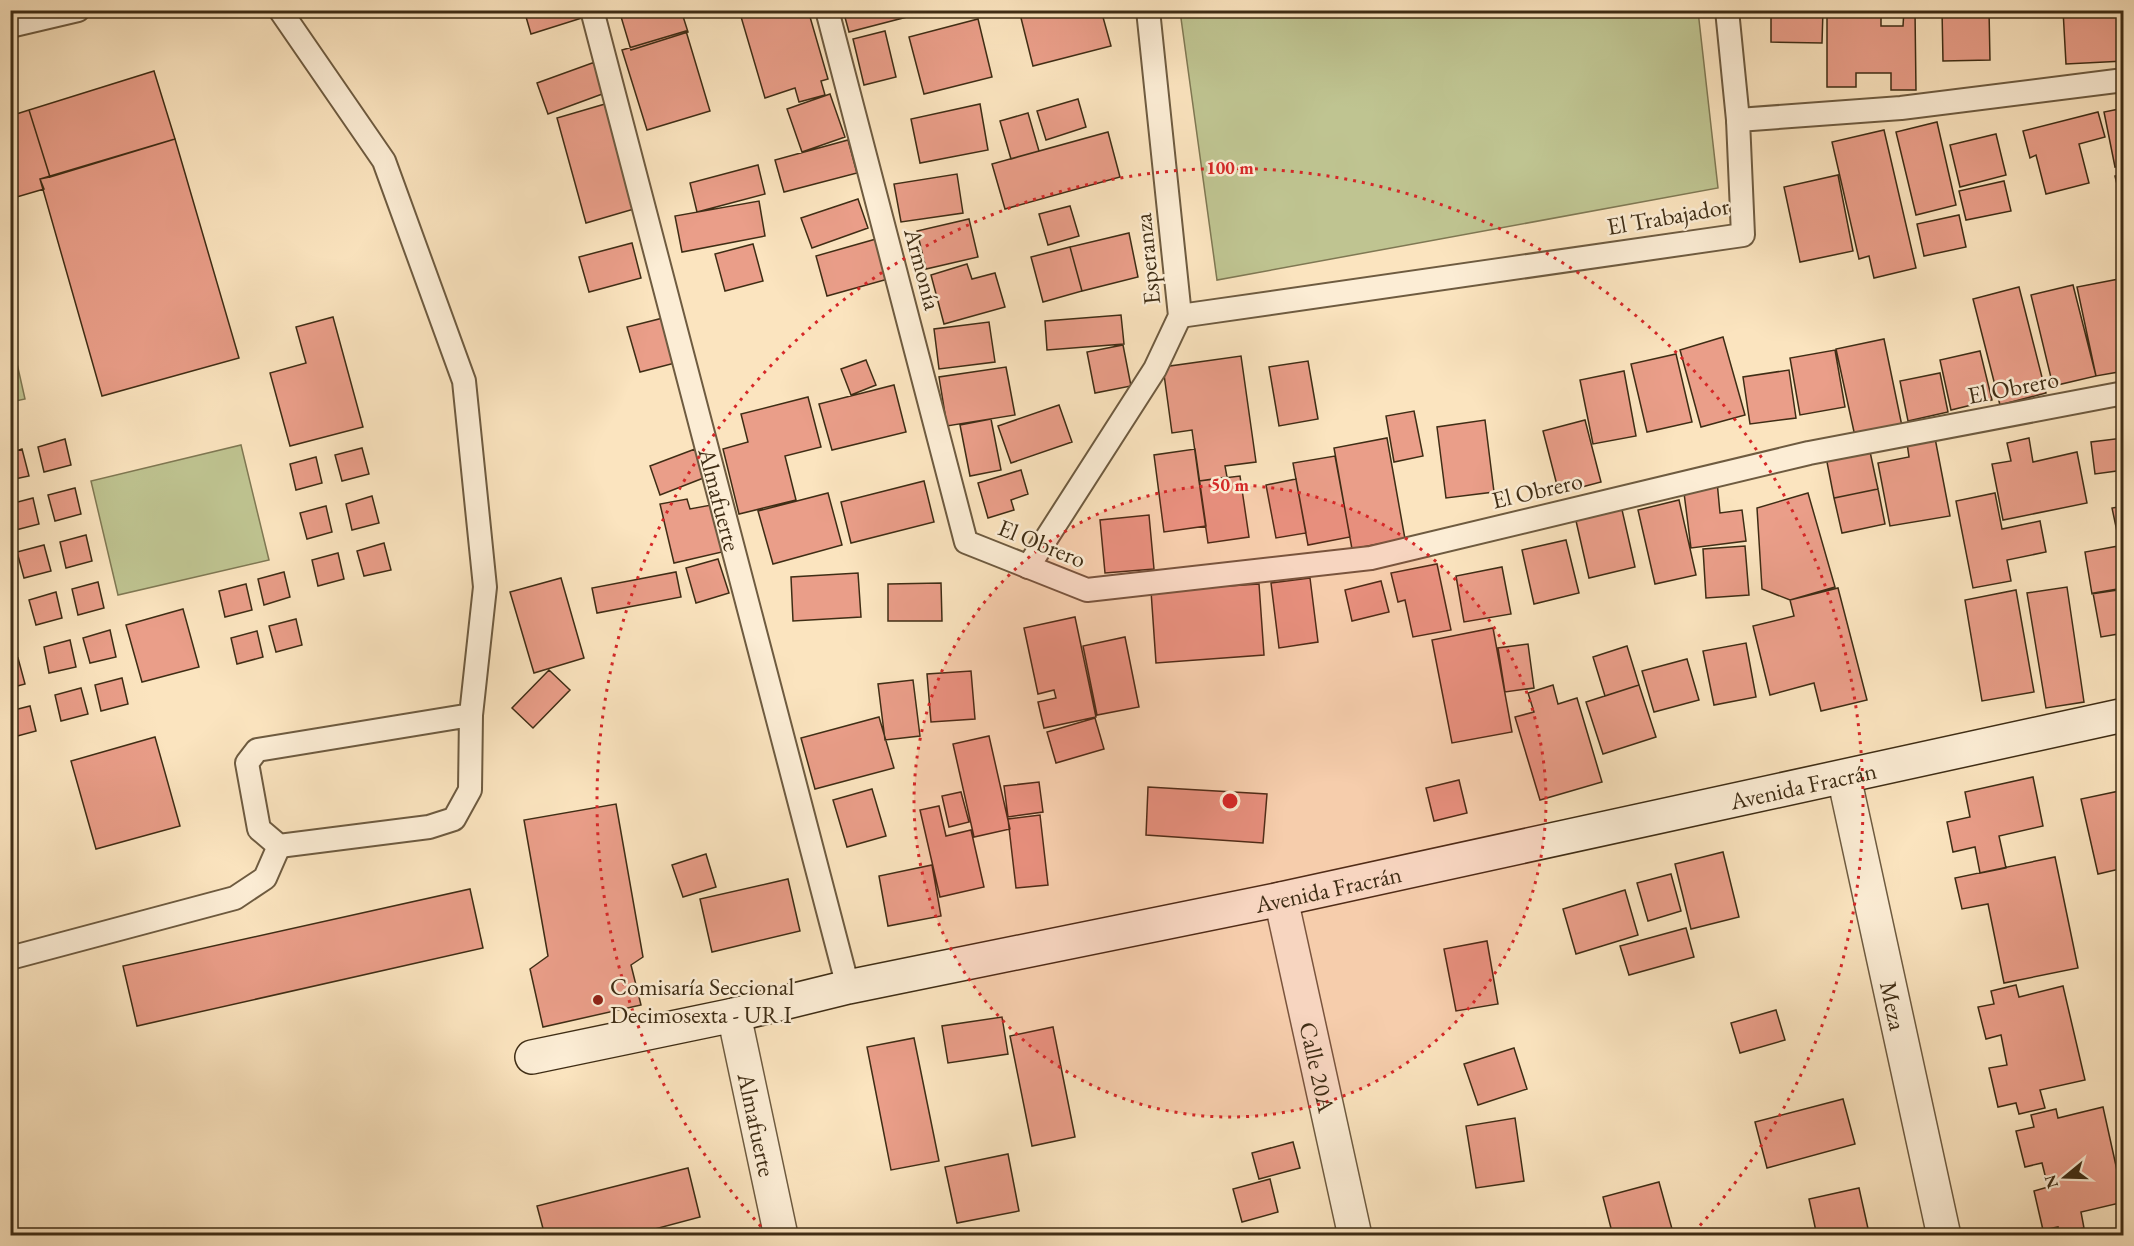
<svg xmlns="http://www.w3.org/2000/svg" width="2134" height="1246" viewBox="0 0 2134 1246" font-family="'EB Garamond',serif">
	<rect width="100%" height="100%" fill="#fbe4bf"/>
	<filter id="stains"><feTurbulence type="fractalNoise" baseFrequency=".00333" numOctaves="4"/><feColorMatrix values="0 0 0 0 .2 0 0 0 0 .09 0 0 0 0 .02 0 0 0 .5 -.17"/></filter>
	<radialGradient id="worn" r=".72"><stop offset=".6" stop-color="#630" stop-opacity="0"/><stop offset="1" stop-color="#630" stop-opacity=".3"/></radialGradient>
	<path fill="#bfc491" stroke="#7f7853" stroke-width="1.5" d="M1180 11H1698L1718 188 1217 280Z
		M11 337 25 399 11 402H10Z
		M241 445 269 560 118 595 91 481Z"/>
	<path fill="#ea9e89" stroke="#3f2d15" stroke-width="1.5" d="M524 10H583L585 17 531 34Z
		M619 10H681L688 32 631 50Z
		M739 10H808L828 79 821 81 825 95 799 102 795 88 765 98Z
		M843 10H934L849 32Z
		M1019 10H1101L1111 46 1033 66Z
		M1771 10H1823L1822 43 1771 42Z
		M1827 10H1881V26H1903L1904 10H1935L1915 11 1916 90H1891V73H1856V87H1827Z
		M1942 10H1989L1990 60 1943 61Z
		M2063 10H2124V61L2066 64Z
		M978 19 992 77 924 94 909 37Z
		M686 31 710 111 647 130 622 50Z
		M885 31 896 77 864 85 853 39Z
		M595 62 605 93 548 114 537 83Z
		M154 71 175 139 50 177 29 110Z
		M830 94 845 137 802 152 787 109Z
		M1078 99 1086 127 1046 140 1037 111Z
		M605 104 634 209 586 223 557 118Z
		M980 104 988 150 920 163 911 119Z
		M2124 108V165L2115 167 2104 112Z
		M29 110 50 177 40 179 44 189 10 199V116Z
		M2098 112 2105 137 2079 144 2089 183 2046 194 2036 155 2030 158 2023 131Z
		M1028 113 1039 151 1011 159 1000 121Z
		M1937 122 1956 205 1916 215 1896 132Z
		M1884 130 1916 268 1874 278 1869 256 1859 259 1832 142Z
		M1108 132 1120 177 1005 209 992 164Z
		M1996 134 2006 175 1960 187 1950 145Z
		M175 139 239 358 102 396 40 179Z
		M848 140 857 173 784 192 775 160Z
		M758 165 765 194 697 212 690 183Z
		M957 174 963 213 901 222 894 184Z
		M2124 174V200L2121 201 2115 176Z
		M1838 175 1853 251 1800 262 1784 187Z
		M2004 181 2011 211 1966 220 1959 191Z
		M858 199 868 228 812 248 801 218Z
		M759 201 765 236 682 252 675 216Z
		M1070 206 1079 236 1048 245 1039 214Z
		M1959 215 1966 247 1924 256 1917 224Z
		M969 219 978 257 926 269 917 231Z
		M1129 233 1138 277 1082 291 1070 247Z
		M876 239 888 279 827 296 816 256Z
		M632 243 641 278 589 292 579 257Z
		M753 244 763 281 725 291 715 254Z
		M1070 247 1082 291 1043 302 1031 257Z
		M967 264 972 279 995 273 1005 307 944 324 931 275Z
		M2124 278V371L2096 376 2077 287Z
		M2073 285 2096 376 2053 386 2031 295Z
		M2019 287 2046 393 2000 405 1973 299Z
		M1121 315 1124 344 1047 350 1045 321Z
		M333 317 363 427 290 446 270 373 306 363 296 327Z
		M663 318 675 363 640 372 627 327Z
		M989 322 995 362 939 369 934 329Z
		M1723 337 1745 415 1701 427 1680 350Z
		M1884 339 1903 431 1856 441 1836 349Z
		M1123 345 1131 386 1095 393 1087 352Z
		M1835 350 1845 407 1800 415 1790 358Z
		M1980 351 1992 400 1951 410 1940 360Z
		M1676 354 1692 422 1647 432 1631 364Z
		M1241 356 1256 462 1225 466 1227 477 1199 481 1192 430 1172 433 1163 367Z
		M866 360 876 385 851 395 841 369Z
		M1308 361 1318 419 1279 426 1269 367Z
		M1006 367 1015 415 947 426 939 377Z
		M1789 370 1796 418 1750 424 1743 377Z
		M1624 371 1636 436 1593 444 1580 380Z
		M1940 373 1948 412 1908 421 1900 381Z
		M894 385 906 432 832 450 819 404Z
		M808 397 821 447 785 456 796 500 739 514 723 449 748 442 741 414Z
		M1059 405 1072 442 1011 463 998 426Z
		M1414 411 1423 456 1394 462 1386 416Z
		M991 419 1001 470 970 476 960 425Z
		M1485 420 1494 492 1446 498 1437 427Z
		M1585 420 1601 482 1559 493 1543 431Z
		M1387 438 1405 539 1352 549 1334 448Z
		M1935 438 1950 516 1890 526 1878 463 1909 457 1907 443Z
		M2029 438 2033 462 2077 452 2087 503 2003 520 1992 464 2011 461 2007 443Z
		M2123 438 2124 470 2095 474 2091 442Z
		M65 439 71 465 44 472 38 447Z
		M1869 447 1878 489 1834 498 1826 457Z
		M362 448 369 474 342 481 335 455Z
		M22 449 29 476 10 480V453Z
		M695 449 706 477 660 495 650 466Z
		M1195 449 1206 526 1164 532 1154 455Z
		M1335 456 1350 537 1308 545 1293 463Z
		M316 457 322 483 296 490 290 464Z
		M1021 470 1028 494 1011 500 1014 510 988 518 978 483Z
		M1240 476 1249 537 1208 543 1199 481Z
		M1296 479 1306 533 1276 538 1266 485Z
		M924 481 934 522 851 543 841 502Z
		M1717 481 1720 513 1742 510 1746 541 1691 548 1683 485Z
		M75 488 81 514 55 521 48 495Z
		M1878 489 1885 524 1842 533 1834 498Z
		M828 493 842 545 773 564 758 511Z
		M1808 493 1835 587 1790 600 1762 589 1757 508Z
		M1995 493 2002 529 2040 521 2046 552 2007 560 2011 581 1973 588 1956 501Z
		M372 496 379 523 352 530 346 504Z
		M33 498 39 524 12 531 10 504Z
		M687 499 690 509 711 505 722 552 674 563 660 504Z
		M1679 500 1696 575 1655 584 1638 510Z
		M1620 501 1635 567 1589 578 1574 512Z
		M326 506 332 532 307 539 300 513Z
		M2124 506V541H2119L2112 508Z
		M1149 515 1154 569 1105 573 1100 520Z
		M86 535 92 561 66 568 60 542Z
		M1566 540 1579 593 1534 604 1522 550Z
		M384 543 391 570 364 576 357 551Z
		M44 545 51 571 24 578 17 552Z
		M2124 545V589L2092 594 2085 552Z
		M1745 546 1749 595 1706 598 1703 549Z
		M338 553 344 579 318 586 312 560Z
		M718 559 729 593 696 603 686 568Z
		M1437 564 1451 630 1413 637 1405 600 1398 602 1391 573Z
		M1502 567 1511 614 1464 622 1456 576Z
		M284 572 290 597 264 605 258 579Z
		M676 572 681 597 597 613 592 588Z
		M858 573 861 617 793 621 791 577Z
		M561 578 584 658 534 673 510 592Z
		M1310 578 1318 642 1279 648 1271 583Z
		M1381 581 1389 612 1352 621 1345 590Z
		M98 582 104 608 78 615 72 589Z
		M941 583 942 621H888V584Z
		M246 584 252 610 225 617 219 591Z
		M1259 584 1264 655 1156 663 1151 591Z
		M2067 587 2084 702 2046 708 2027 593Z
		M1838 588 1867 700 1821 711 1814 683 1770 695 1753 626 1794 616 1790 600Z
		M2124 588V633L2101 637 2093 593Z
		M2016 590 2034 692 1982 701 1965 600Z
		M56 592 62 618 36 625 29 600Z
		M183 609 199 667 142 682 126 625Z
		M1075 617 1096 717 1044 728 1038 702 1056 698 1054 690 1038 694 1024 628Z
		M296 619 302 645 276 652 269 626Z
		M1493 628 1512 732 1452 743 1432 640Z
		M110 630 116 657 90 663 83 638Z
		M257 631 263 657 237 664 231 638Z
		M1125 637 1139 707 1097 715 1083 646Z
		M70 640 76 667 49 673 44 647Z
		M1746 643 1756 697 1714 705 1703 651Z
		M1528 644 1534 688 1505 692 1498 648Z
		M1627 646 1639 685 1605 696 1593 657Z
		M18 658 25 684 10 688V660Z
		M1687 659 1699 700 1654 712 1642 671Z
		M549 670 570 690 533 728 512 708Z
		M971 671 975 719 931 722 927 674Z
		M122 678 128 704 101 711 95 685Z
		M913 680 920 736 885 740 878 684Z
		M1553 685 1558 704 1577 698 1602 782 1540 800 1515 717 1534 712 1528 693Z
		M1639 685 1656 737 1603 754 1586 702Z
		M81 688 88 714 61 721 55 695Z
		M30 706 36 731 10 738V711Z
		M879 717 894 768 815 789 801 738Z
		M1095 718 1104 749 1056 763 1047 732Z
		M989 736 1010 829 974 837 953 744Z
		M155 737 180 826 96 849 71 761Z
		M2033 777 2043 826 1999 836 2006 868 1980 873 1975 847 1953 852 1947 822 1970 817 1965 792Z
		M1459 780 1467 813 1434 821 1426 788Z
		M1039 782 1043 812 1008 817 1004 786Z
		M1148 787 1267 794 1263 843 1146 835Z
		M872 789 886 836 847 847 833 800Z
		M2124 790V868L2098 874 2081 799Z
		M961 792 969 822 949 827 942 796Z
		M616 804 643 957 631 965 641 1005 543 1027 530 969 548 956 524 820Z
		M939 806 946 836 971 830 984 887 940 897 920 810Z
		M1040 815 1048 885 1016 888 1008 819Z
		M1723 852 1739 917 1691 929 1675 864Z
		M706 854 716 887 683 897 672 865Z
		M2055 857 2078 968 2004 983 1988 904 1962 909 1955 878Z
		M932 865 941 916 888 926 879 876Z
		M1671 874 1681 911 1648 921 1637 883Z
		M788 879 800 931 712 952 700 899Z
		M470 889 483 948 137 1026 123 966Z
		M1625 890 1638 935 1576 954 1563 909Z
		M1686 928 1694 957 1629 975 1620 946Z
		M1487 941 1498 1004 1456 1011 1444 949Z
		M2016 985 2019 997 2063 986 2085 1080 2040 1090 2045 1108 2019 1114 2016 1103 1998 1107 1989 1068 2007 1065 2001 1035 1986 1039 1978 1007 1994 1004 1991 991Z
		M1776 1010 1785 1040 1740 1053 1731 1023Z
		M1002 1017 1008 1054 948 1063 942 1026Z
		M1053 1027 1075 1137 1032 1146 1010 1036Z
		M914 1038 939 1161 891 1170 867 1047Z
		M1514 1048 1527 1089 1478 1105 1464 1064Z
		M1843 1099 1855 1144 1767 1168 1755 1122Z
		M2103 1107 2124 1202 2081 1212 2084 1228 2059 1234 2058 1227 2043 1230 2034 1191 2048 1187 2042 1163 2025 1167 2016 1131 2034 1127 2031 1115 2056 1109 2058 1118Z
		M1515 1118 1524 1181 1476 1188 1466 1126Z
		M1293 1142 1300 1168 1259 1179 1252 1153Z
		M1008 1154 1019 1211 957 1223 945 1167Z
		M688 1168 700 1217 651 1230 652 1236H545L537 1206Z
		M1270 1179 1278 1212 1242 1222 1233 1189Z
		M1659 1182 1674 1236H1613L1603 1197Z
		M1859 1188 1869 1233 1859 1236H1817L1809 1199Z"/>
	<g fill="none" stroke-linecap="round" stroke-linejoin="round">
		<g stroke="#6e5b40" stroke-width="26">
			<g id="lane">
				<path d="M280 10 384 161 464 381 485 587 471 715 470 790 454 819 429 827 279 846 259 829 247 763 257 750 471 715"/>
				<path id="s1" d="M592 10 848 987"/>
				<path d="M827 10 966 542 1087 590 1371 558 1809 453 2124 393"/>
				<path d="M1727 10 1738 120"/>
				<path d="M10 26 78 10"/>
				<path d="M1180 316 1743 235 1738 120 1901 108 2124 80"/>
				<path d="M1028 567 1155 369 1180 316 1148 10"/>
				<path d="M10 958 235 898 265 878 279 846"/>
			</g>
		</g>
		<g stroke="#6e5b40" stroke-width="36">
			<g id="street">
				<path id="s2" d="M1844 777 1944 1236"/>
				<path id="s3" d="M1281 899 1355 1236"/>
				<path id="s4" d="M734 1015 781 1236"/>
			</g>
		</g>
		<g stroke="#3f2d15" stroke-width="36">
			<g id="secondary">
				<path id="s5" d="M532 1057 734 1015 848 987 1281 899 2124 715"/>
			</g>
		</g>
		<use href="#lane" stroke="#fcedd5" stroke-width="22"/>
		<use href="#street" stroke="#fcedd5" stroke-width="33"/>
		<use href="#secondary" stroke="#fcedd5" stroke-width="33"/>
	</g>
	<circle cx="1230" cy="801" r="316" fill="#d62828" fill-opacity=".12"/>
	<g fill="none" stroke="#d62828" stroke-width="3" stroke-dasharray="3 6">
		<circle cx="1230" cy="801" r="316"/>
		<path d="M767 1233A633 633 0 1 1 1693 1233"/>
	</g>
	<circle fill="#8f2418" stroke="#fcedd5" stroke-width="2" cx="598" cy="1000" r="6"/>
	<g text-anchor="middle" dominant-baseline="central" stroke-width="5" stroke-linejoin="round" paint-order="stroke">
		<g font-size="24" fill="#3f2d15" stroke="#fcedd5">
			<text transform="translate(1668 216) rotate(-10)">El Trabajador</text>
			<text transform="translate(1147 259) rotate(-96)">Esperanza</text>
			<text transform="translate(923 269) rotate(75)">Armonía</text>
			<text transform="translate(2013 387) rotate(-11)">El Obrero</text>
			<text transform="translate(1537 490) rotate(-13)">El Obrero</text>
			<text stroke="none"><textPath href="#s1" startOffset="506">Almafuerte</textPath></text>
			<text transform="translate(1042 543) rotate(22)">El Obrero</text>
			<text stroke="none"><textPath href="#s5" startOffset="1300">Avenida Fracrán</textPath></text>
			<text stroke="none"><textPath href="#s5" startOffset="814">Avenida Fracrán</textPath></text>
			<text stroke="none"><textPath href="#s2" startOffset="234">Meza</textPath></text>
			<text stroke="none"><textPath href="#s3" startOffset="172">Calle 20A</textPath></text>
			<text stroke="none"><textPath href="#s4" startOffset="112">Almafuerte</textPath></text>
		</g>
		<g font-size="24" fill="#3f2d15" stroke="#fcedd5" text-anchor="start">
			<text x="610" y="986">Comisaría Seccional<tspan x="610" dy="28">Decimosexta - UR I</tspan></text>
		</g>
	</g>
	<circle cx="1230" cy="801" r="9" fill="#d62828" stroke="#fcedd5" stroke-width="3"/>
	<g font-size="18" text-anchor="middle" font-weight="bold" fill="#d62828" stroke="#fcedd5" stroke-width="5" stroke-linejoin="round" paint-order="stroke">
		<text x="1230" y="174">100 m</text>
		<text x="1230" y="491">50 m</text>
	</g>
	<rect width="2134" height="1246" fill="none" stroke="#fbe4bf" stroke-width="36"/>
	<rect x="12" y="12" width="2110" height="1222" fill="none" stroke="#3f2d15" stroke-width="3"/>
	<rect x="18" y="18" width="2098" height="1210" fill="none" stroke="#3f2d15" stroke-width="1.5"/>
	<g transform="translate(2065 1177) rotate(251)" stroke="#fcedd5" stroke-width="4.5" paint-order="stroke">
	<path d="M0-4.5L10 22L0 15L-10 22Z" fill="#3f2d15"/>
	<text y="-9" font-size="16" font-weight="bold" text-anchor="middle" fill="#3f2d15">N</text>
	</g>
	<rect width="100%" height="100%" filter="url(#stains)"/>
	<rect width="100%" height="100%" fill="url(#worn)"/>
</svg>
